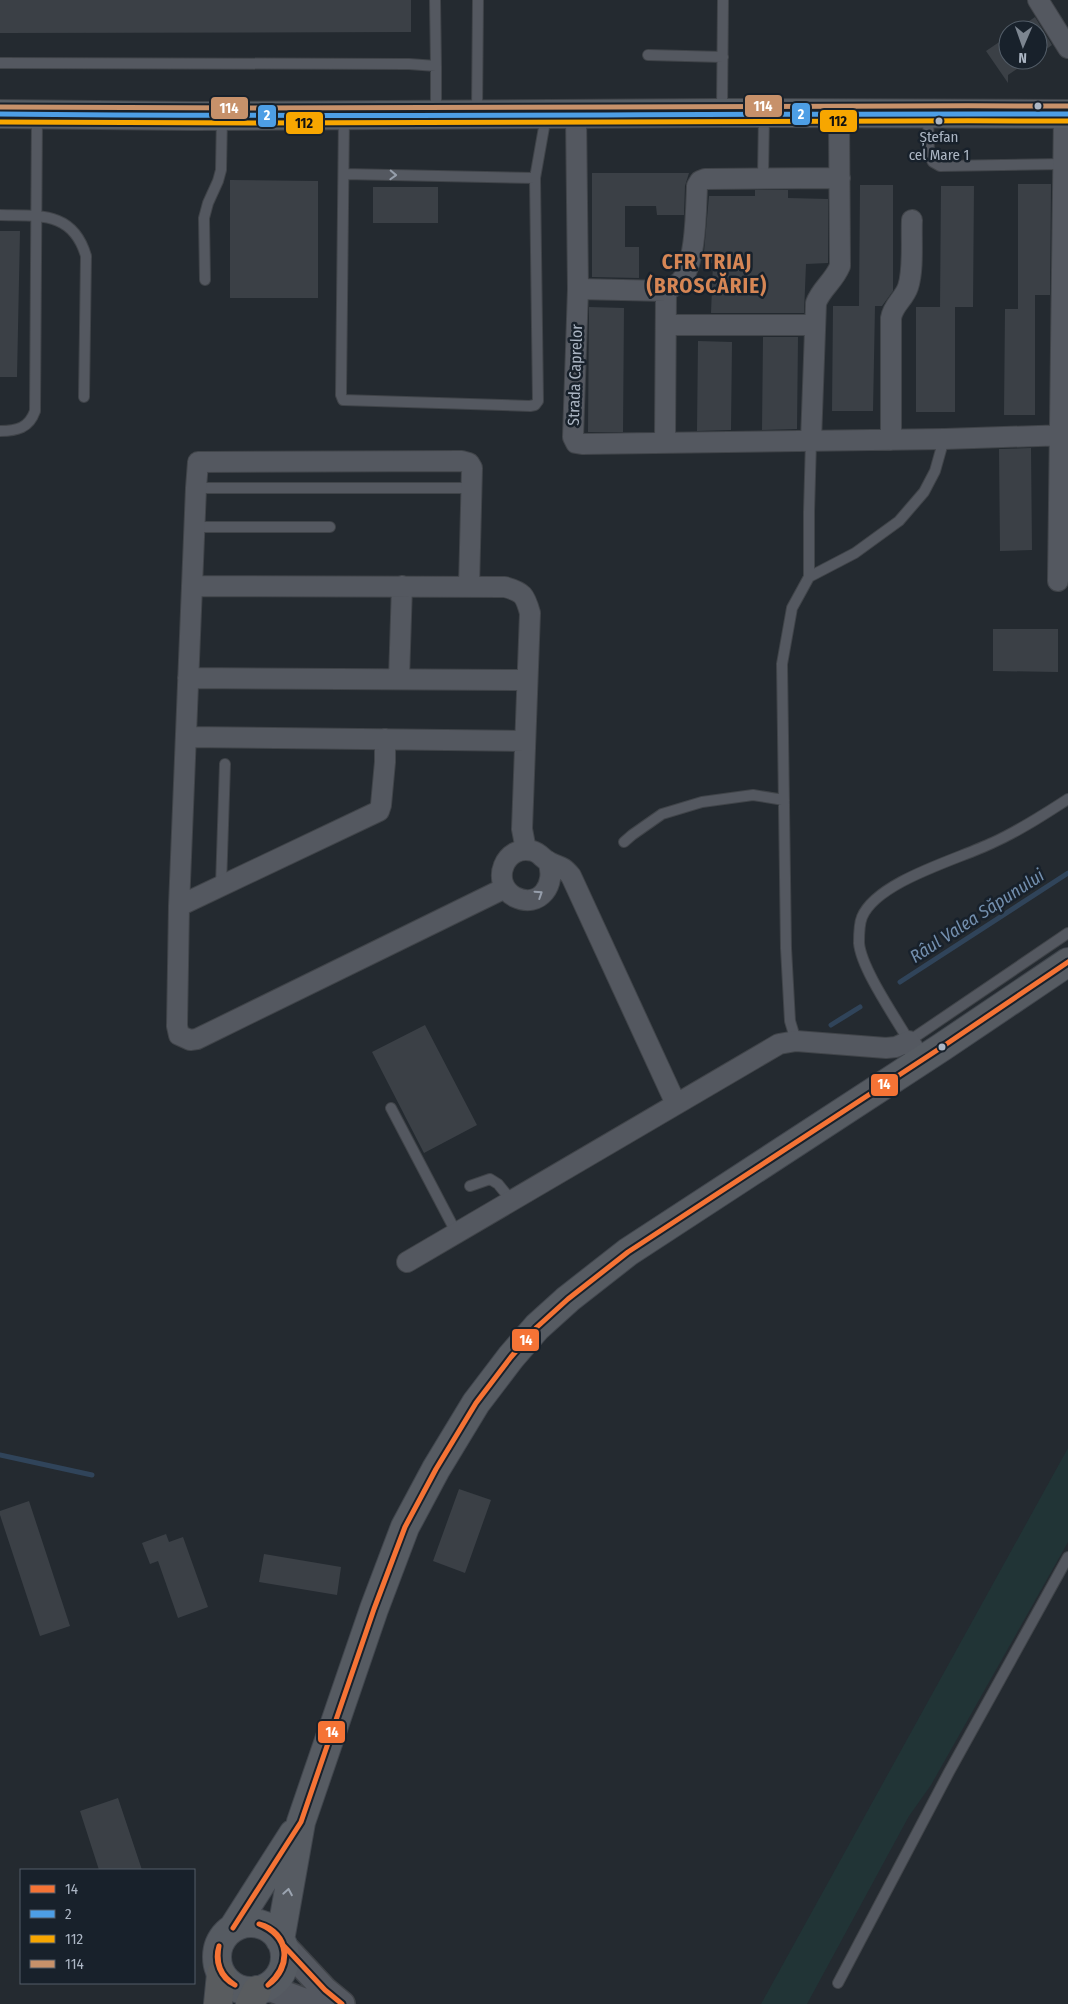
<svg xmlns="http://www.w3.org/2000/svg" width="1068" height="2004" viewBox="0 0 1068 2004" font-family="'Fira Sans Condensed',sans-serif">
	<rect width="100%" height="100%" fill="#242a30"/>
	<path fill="#213436" d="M1068 1448V1542L931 1785 909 1816 807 2004H761Z"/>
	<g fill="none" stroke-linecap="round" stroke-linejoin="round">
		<path stroke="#30445a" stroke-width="5" d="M900 982 1068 873
			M831 1025 860 1007
			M0 1455 92 1475"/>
	</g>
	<path fill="#3b4046" d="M0 0H411V32L0 33Z
		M1035 17 1052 45 1038 55V30H1016Z
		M1008 36V60H1030L1008 75V83L986 51Z
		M592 173H689L685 186 684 215H657L656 206H625V247H639V278L592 277Z
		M230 180 318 181V298H230Z
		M1018 184H1051L1050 295H1035V415H1004L1005 309H1018Z
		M860 185H893V291L882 306H875L873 411H832L833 306H859Z
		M941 186H974L973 307H955V412H916V307H940Z
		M373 187H438V223H373Z
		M755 190H788V198L828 199V263L806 264 804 313H711L713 263H703L709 196H755Z
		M0 231H20L17 377H0Z
		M589 307 624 308 623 432H588Z
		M763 337H798L797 429 762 430Z
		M698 341 732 342 731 430 697 431Z
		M1031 448 1032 550 1000 551 999 449Z
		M993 629H1058V672L993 671Z
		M425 1025 477 1125 424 1153 372 1052Z
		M459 1489 491 1500 465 1573 433 1561Z
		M29 1501 70 1626 40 1636 0 1515V1511Z
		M166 1534 169 1542 183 1537 208 1607 178 1618 158 1561 150 1564 142 1543Z
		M264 1554 341 1567 337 1595 259 1582Z
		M118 1798 142 1870H99L80 1811Z"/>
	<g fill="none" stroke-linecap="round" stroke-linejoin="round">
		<g stroke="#404449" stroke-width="12">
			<path id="service" d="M435 0 436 66
				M648 55 723 57
				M0 63 409 64 436 66V114
				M722 112 723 0
				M477 113 478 0
				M928 115 929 155 933 162 940 166 1063 164
				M344 116 341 395 343 400 530 406 535 405 538 401 535 178 546 116
				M344 174 535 178
				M763 178 764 114
				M0 215C39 216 73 211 86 256L84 397
				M205 280 204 218 208 203 218 181 221 170 222 116
				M0 431C17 431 29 428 35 411L37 115
				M196 488H471
				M194 527H330
				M809 577V512L811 441
				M1068 799C1043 815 1019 831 992 843 959 859 877 881 862 917 859 924 859 935 859 943 861 968 895 1017 909 1041L1068 933
				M624 842 632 835 662 814 702 802 753 795 784 800
				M221 886 225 764
				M796 1041 790 1021 786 948 782 664 792 608 809 577 855 553 899 521 924 492 935 471 944 439
				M391 1108 457 1234
				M470 1186 490 1179 498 1184 512 1201
				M838 1983 949 1772 1068 1557"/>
		</g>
		<g stroke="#404449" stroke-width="22">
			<path id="minor" d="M1038 0 1068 48
				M576 114 578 289 573 437 576 443 582 444 944 439 1068 435
				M578 289 666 291
				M666 325H814
				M891 440V318C893 305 904 299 908 287 914 269 911 239 912 220
				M811 441 816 303C821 289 834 281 840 266L839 114
				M665 442 666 291C671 288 676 285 680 282 696 265 696 210 697 186L700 181 705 179 840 178
				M1058 581 1064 114
				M192 586 505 587C523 592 525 595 530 613L522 829 526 850
				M469 587 472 468 469 463 462 461 198 462 196 488 179 906 177 1026 179 1035 190 1040 197 1039 505 888
				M188 678 527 680
				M399 679 402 586
				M186 737 525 741
				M548 861C557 884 540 909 515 897 489 883 505 843 533 851 540 853 543 859 549 862 560 868 561 864 571 876L676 1104
				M179 906 379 811 381 805 385 762V739
				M407 1262 779 1044 796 1041 886 1048 896 1047 909 1041 921 1061"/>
		</g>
		<g stroke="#404449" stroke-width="28">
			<path id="tertiary" d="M283 1945 325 1990 342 2004
				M266 1987 312 2004"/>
		</g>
		<g stroke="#404449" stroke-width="30">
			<path id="secondary" d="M0 114 194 116 722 113 1068 114"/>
		</g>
		<g stroke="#41464d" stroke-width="30">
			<path id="primary" d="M217 1957a34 34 0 1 1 68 0a34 34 0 1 1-68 0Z
				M233 1928 293 1834
				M280 1940 301 1822 374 1609 405 1527 436 1469 476 1403 511 1357 537 1327 568 1299 628 1252 942 1047 1068 962"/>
		</g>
		<g stroke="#40464d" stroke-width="30">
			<path id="motorway" d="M218 2004 221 1974
				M250 2004 257 1990"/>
		</g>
		<use href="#service" stroke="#545860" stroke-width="10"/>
		<use href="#minor" stroke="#545860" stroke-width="20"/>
		<use href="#tertiary" stroke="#545860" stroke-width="25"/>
		<use href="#secondary" stroke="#575d64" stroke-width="28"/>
		<use href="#primary" stroke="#565b62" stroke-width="28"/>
		<use href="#motorway" stroke="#595c5f" stroke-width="28"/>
		<g stroke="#18212b" stroke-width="9">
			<path id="bus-1" d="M259 1924C290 1932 293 1968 268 1985
				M259 1924C290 1937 291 1964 268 1985
				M233 1928 301 1822 374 1609 405 1527 436 1469 476 1403 511 1357 537 1327 568 1299 628 1252 942 1047 1068 962
				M283 1945 325 1990 342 2004
				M219 1946C216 1963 220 1975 235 1985
				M219 1946C214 1961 220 1978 235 1985"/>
		</g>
		<g stroke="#18212b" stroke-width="9">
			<path id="bus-2" d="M0 114C356 118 712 113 1068 114"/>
		</g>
		<g stroke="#18212b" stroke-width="9">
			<path id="bus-3" d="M0 122C356 125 712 120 1068 121"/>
		</g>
		<g stroke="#18212b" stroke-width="9">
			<path id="bus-4" d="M0 107C356 110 712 105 1068 106"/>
		</g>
		<use href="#bus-1" stroke="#f57335" stroke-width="5"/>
		<use href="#bus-2" stroke="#4d9ee5" stroke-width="5"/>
		<use href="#bus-3" stroke="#f7a600" stroke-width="5"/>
		<use href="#bus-4" stroke="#c7916a" stroke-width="5"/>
	</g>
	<defs><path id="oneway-chevron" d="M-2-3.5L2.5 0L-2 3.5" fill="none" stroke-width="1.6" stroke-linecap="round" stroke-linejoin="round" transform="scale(1.25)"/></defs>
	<g stroke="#969eab">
		<use href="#oneway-chevron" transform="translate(393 175) rotate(2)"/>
		<use href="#oneway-chevron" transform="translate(539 894) rotate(-33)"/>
	</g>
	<use stroke="#9ba4b0" href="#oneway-chevron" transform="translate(288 1892) rotate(-80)"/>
	<g fill="#acb6c4" stroke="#18212b" stroke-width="2">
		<circle cx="1038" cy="106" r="4.5"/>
		<circle cx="939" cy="121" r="4.5"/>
		<circle cx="942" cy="1047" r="4.5"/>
	</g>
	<g text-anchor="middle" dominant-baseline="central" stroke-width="5" stroke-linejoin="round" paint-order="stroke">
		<g font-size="15" fill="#acb6c4" stroke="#18212b">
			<text x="939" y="137">Ștefan<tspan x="939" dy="18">cel Mare 1</tspan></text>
		</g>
		<g font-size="16" fill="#acb6c4" stroke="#18212b">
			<text transform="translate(575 375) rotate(-88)">Strada Caprelor</text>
		</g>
		<g font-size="18" font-style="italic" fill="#738fae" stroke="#18212b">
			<text transform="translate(977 916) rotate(-33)">Râul Valea Săpunului</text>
		</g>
		<g font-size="21" font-weight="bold" letter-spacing="1" fill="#d68655" stroke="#18212b">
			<text x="707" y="262">CFR TRIAJ<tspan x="707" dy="24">(BROSCĂRIE)</tspan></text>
		</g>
	</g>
	<g stroke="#18212b" stroke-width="2">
		<rect x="744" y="94" width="39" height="24" rx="5" fill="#c7916a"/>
		<rect x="210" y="96" width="39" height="24" rx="5" fill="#c7916a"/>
		<rect x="791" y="102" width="20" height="24" rx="5" fill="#4d9ee5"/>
		<rect x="257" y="104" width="20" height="24" rx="5" fill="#4d9ee5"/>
		<rect x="819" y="109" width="39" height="24" rx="5" fill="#f7a600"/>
		<rect x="285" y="111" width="39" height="24" rx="5" fill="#f7a600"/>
		<rect x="870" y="1073" width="29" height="24" rx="5" fill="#f57335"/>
		<rect x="511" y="1328" width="29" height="24" rx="5" fill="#f57335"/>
		<rect x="317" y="1720" width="29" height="24" rx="5" fill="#f57335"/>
	</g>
	<g font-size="14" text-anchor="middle" font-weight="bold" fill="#fff">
		<text x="763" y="111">114</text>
		<text x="229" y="113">114</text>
		<text x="801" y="119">2</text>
		<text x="267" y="120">2</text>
		<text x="884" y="1089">14</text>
		<text x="526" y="1345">14</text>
		<text x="332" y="1737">14</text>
	</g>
	<g font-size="14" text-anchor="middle" font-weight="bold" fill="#111">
		<text x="838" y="126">112</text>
		<text x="304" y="128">112</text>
	</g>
	<rect x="20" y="1869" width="175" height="115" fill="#18212b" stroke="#535d68"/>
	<rect x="30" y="1885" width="25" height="8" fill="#f57335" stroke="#535d68"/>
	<text x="65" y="1894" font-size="15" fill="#acb6c4">14</text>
	<rect x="30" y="1910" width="25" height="8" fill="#4d9ee5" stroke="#535d68"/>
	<text x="65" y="1919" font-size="15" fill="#acb6c4">2</text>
	<rect x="30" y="1935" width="25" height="8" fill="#f7a600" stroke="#535d68"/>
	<text x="65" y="1944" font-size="15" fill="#acb6c4">112</text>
	<rect x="30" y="1960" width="25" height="8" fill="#c7916a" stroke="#535d68"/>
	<text x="65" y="1969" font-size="15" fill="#acb6c4">114</text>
	<g transform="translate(1023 45) rotate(182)"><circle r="24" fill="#18212b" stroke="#535d68"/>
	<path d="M0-4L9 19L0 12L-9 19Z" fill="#7c8590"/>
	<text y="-8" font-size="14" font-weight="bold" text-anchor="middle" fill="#acb6c4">N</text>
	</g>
</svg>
